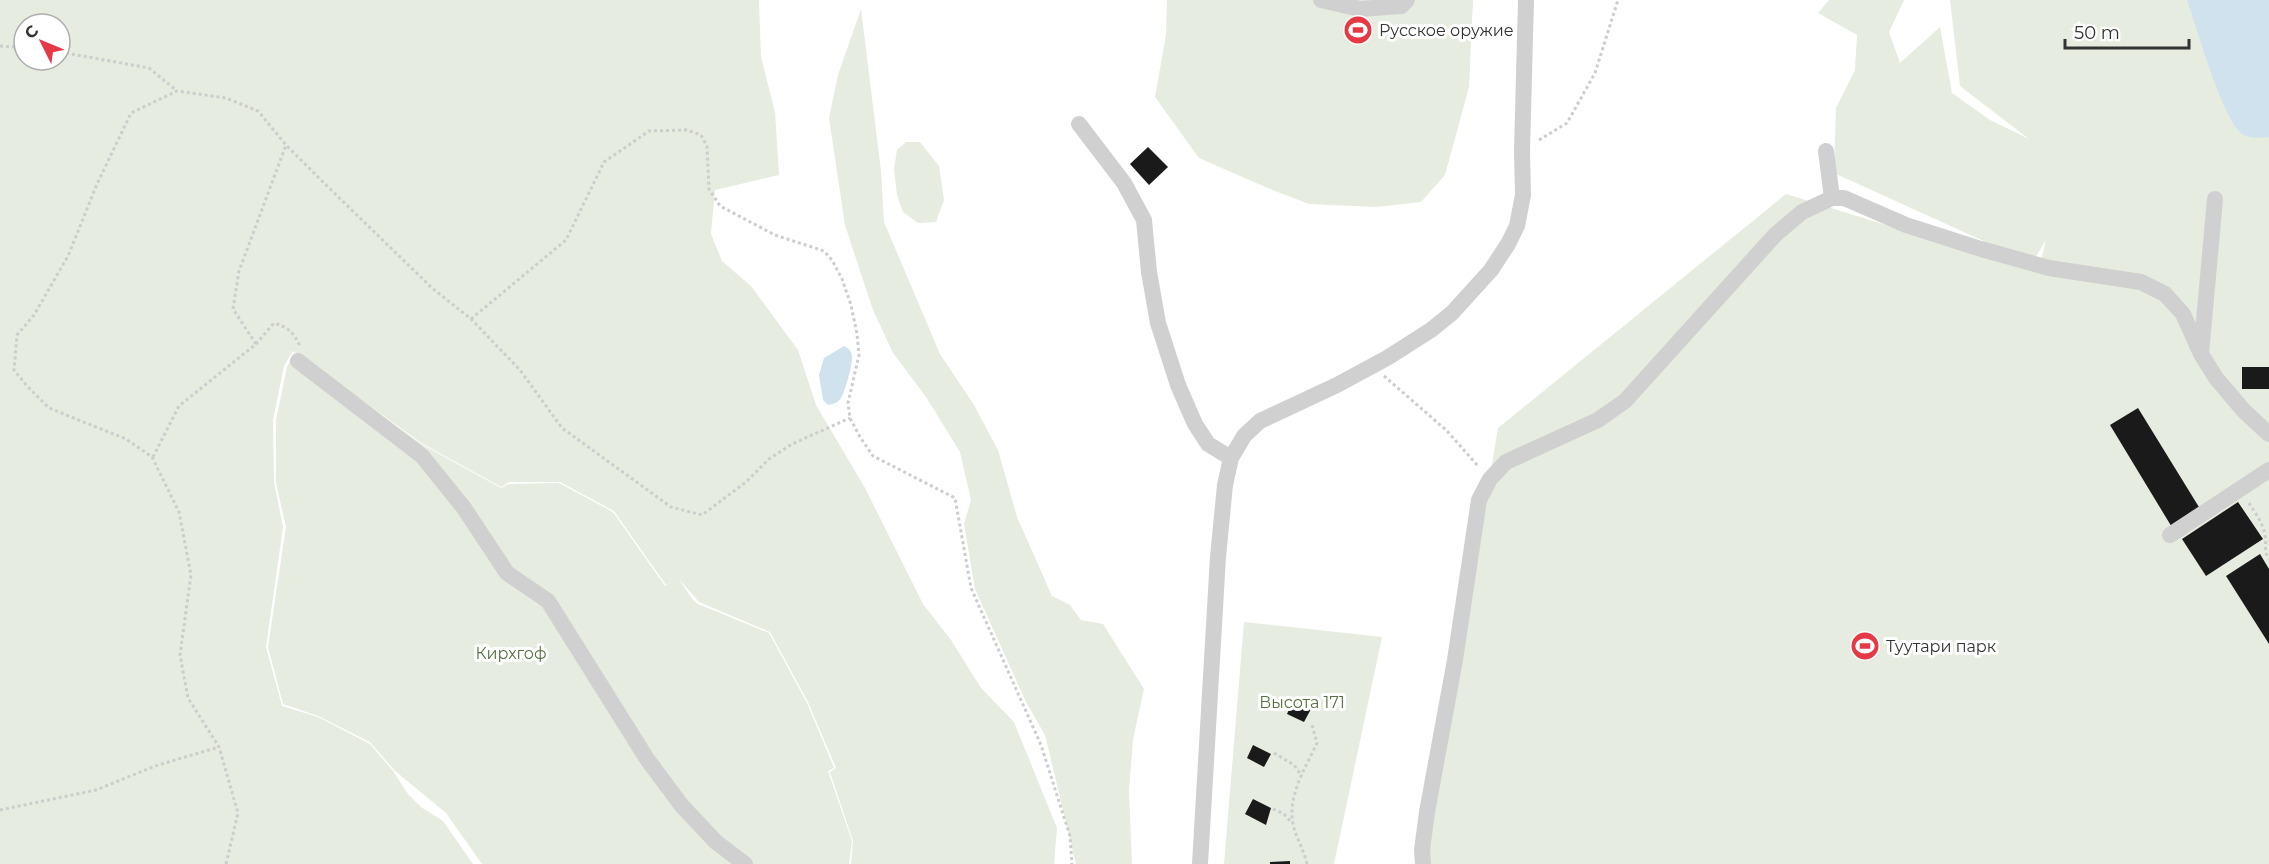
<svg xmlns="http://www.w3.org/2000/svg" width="2269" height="864" viewBox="0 0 2269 864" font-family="Montserrat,sans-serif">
	<rect width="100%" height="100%" fill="#fff"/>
	<path fill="#e6ecdf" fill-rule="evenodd" d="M0 0H759L761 57 775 112 779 175 715 190 711 234 722 261 751 286 798 350 816 405 865 488 923 604 951 640 981 688 1014 722 1057 828 1054 864H851L853 841 830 772 836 768 808 702 770 632 699 602 678 578 693 600 698 604 769 633 807 703 834 768 828 771 852 841 849 864H482L446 813 394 770 370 742 318 716 283 704 268 647 286 527 276 483V420L287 367 294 353 423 445 501 488 509 484 559 483 613 512 665 586 676 580 666 585 614 511 560 482H509L501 487 423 444 293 351 284 366 273 420 274 482 283 527 266 647 282 706 318 717 370 744 393 771 408 794 421 807 443 821 473 864H0ZM24 24H60V60H24Z
		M1167 0H1473L1469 87 1445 175 1421 202 1376 207 1309 204 1270 189 1199 158 1155 97 1166 35Z
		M1829 0H1904L1889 32 1900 63 1940 27 1952 93 1990 120 2029 139 1960 86 1950 0H2269V864H1425L1498 428 1786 194 2038 272 2046 240 2032 263 1834 173 1836 108 1855 70 1857 35 1818 13Z
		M861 9 881 171 884 222 940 354 974 405 998 450 1017 517 1052 596 1070 605 1081 620 1103 624 1144 689 1133 739 1129 791 1132 864H1076L1045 735 1026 702 975 589 964 524 971 500 960 452 926 397 893 353 873 310 845 225 829 118 838 75Z
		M906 142H920L939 166 944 200 936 222 918 223 903 212 897 195 894 169 897 150Z
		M1244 622 1382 637 1334 864H1224Z"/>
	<path fill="#cfe2ee" d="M2187 0H2269V137C2261 138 2249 139 2242 134 2222 118 2197 28 2187 0Z
		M844 346C848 348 852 351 852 356 853 363 845 392 841 398 838 403 833 404 828 405L823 400 819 375 824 358Z"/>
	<path fill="#1a1a1a" d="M1148 147 1168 167 1149 185 1130 164Z
		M2242 367H2269V389H2242Z
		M2138 408 2202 512 2173 529 2110 425Z
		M2238 502 2263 539 2206 576 2182 539Z
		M2260 554 2269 569V644L2226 576Z
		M1293 700 1311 709 1304 722 1287 714Z
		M1253 745 1271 754 1264 767 1247 758Z
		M1253 799 1271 808 1266 825 1245 814Z
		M1290 861V864H1270V862Z"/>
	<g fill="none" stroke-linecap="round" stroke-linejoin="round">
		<path stroke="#cdcdcd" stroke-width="3" stroke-dasharray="3 3" stroke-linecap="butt" d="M0 46 24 48
			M60 52 149 68 177 91
			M1539 140 1567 123 1595 73 1618 0
			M471 319 566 240 604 162 649 131 687 130 701 135 707 146 709 189 720 206 775 235 824 251 832 260 842 279 851 305 857 334 859 355 848 403 850 418 860 437 873 456 955 498 971 588 1041 745 1070 836 1072 864
			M256 344 233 309 239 271 286 145
			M1384 376 1446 430 1479 467
			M153 457 179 406 256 344 274 323C288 327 294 333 300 346
			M2249 503C2255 513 2263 523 2265 535 2267 545 2263 550 2269 559
			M1274 753 1294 765 1302 776
			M1273 809 1284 814 1292 823
			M0 810 96 790 155 766 219 747
			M226 864 238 813 219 747 188 698 180 655 191 575 179 512 152 457 126 439 49 408 27 386 14 370 17 335 34 315 68 256 97 184 131 113 177 91 226 98 258 111 286 145 324 183 432 288 471 319 520 370 562 428 671 507 702 515 746 482 769 459 792 444 850 418
			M1307 864C1304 850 1296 838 1293 824 1287 796 1306 767 1317 743L1312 725"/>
		<path stroke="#d0d0d0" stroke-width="16" d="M1321 0 1360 9 1401 6 1407 0
			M1079 124 1124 183 1144 220 1149 272 1158 323 1178 385 1195 424 1208 444 1231 458
			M1826 151 1832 198H1844L1906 225 1981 249 2049 268 2141 282 2165 294 2183 314 2201 354 2216 378 2244 411 2269 434
			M2201 354 2215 199
			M298 361 422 456 464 508 507 573 548 601 647 759 682 806 716 842 745 864
			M2170 535 2269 470
			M1200 864 1218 557 1225 485 1231 458 1244 436 1260 421 1337 385 1387 358 1431 330 1452 313 1491 270 1508 244 1517 226 1523 195 1522 151 1526 0
			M1423 864 1422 850 1427 812 1455 660 1479 500 1490 479 1506 462 1598 420 1625 401 1775 235 1802 212 1832 198"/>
	</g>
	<defs>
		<g id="stadium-disc" transform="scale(1.5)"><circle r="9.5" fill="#e63946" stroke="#fff"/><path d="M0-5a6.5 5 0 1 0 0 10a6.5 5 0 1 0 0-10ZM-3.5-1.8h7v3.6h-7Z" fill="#fff"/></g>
	</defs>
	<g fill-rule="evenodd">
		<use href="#stadium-disc" x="1358" y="30"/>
		<use href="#stadium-disc" x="1865" y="646"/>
	</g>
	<g text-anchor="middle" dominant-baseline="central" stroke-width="6" stroke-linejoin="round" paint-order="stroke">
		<g font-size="16" fill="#333" stroke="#fff" text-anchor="start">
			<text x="1379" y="30">Русское оружие</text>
			<text x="1886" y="646">Туутари парк</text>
		</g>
		<g font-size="16" fill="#56703f" stroke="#fff">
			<text x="511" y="653">Кирхгоф</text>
			<text x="1302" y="702">Высота 171</text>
		</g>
	</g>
	<g transform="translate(42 42) rotate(313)"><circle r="28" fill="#ffffff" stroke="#adadad" stroke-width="1.5"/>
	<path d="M0-4.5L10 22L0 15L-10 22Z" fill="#e63946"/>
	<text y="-9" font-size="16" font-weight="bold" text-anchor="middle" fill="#333333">С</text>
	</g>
	<path d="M2065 39v9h124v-9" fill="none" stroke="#333333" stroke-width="3"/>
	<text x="2074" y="39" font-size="18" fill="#333333" stroke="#ffffff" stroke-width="4.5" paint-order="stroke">50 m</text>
</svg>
